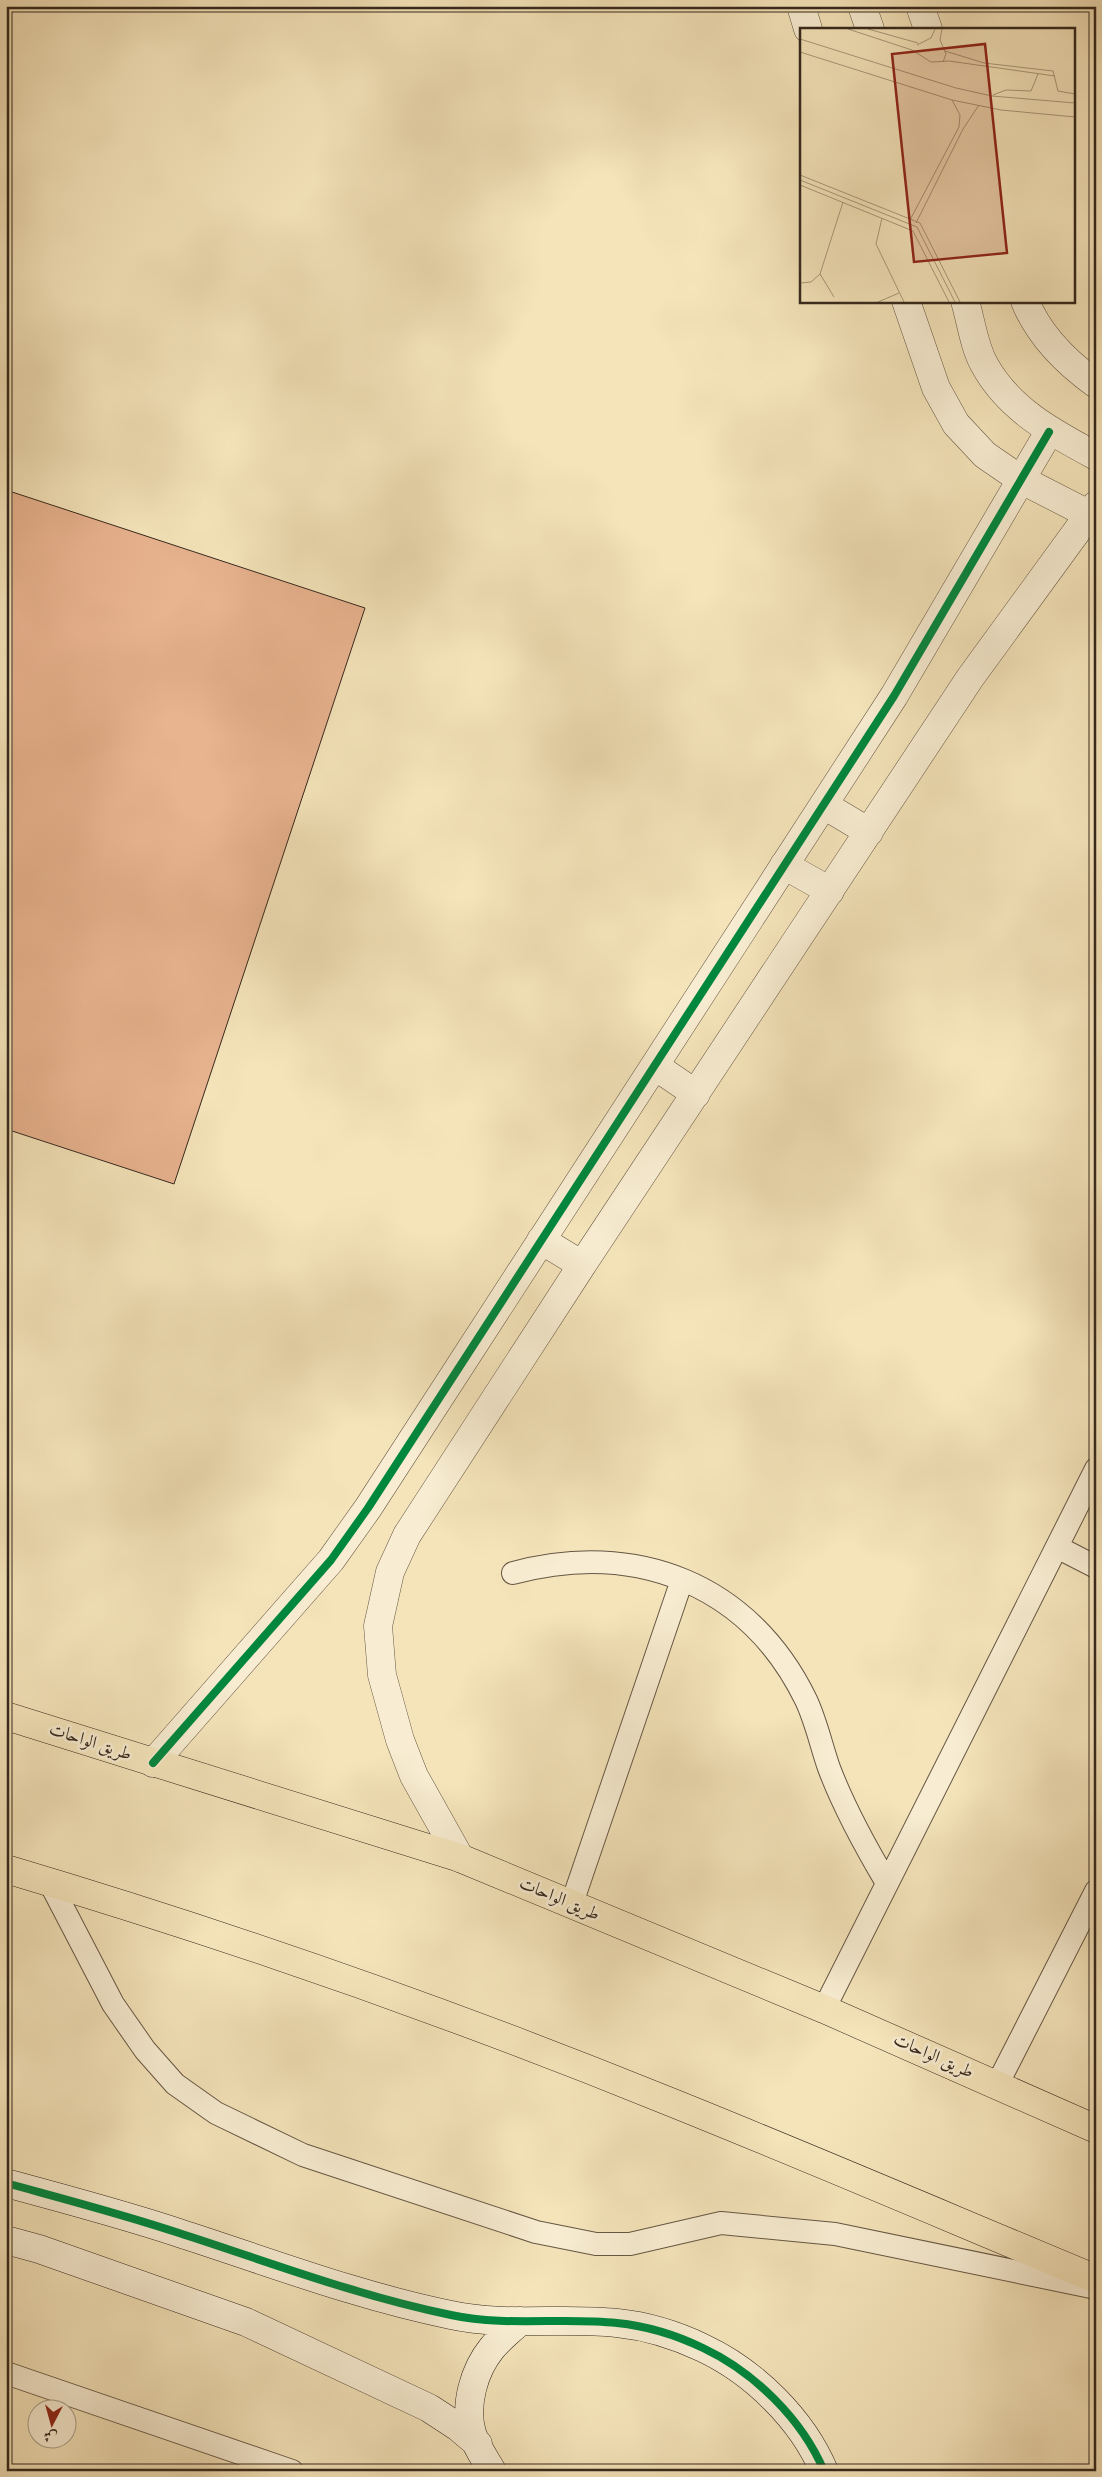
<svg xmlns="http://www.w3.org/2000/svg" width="1102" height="2477" viewBox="0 0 1102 2477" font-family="'Sorts Mill Goudy',Amiri,serif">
	<rect width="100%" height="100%" fill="#f5e4ba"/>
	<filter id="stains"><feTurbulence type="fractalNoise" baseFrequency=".004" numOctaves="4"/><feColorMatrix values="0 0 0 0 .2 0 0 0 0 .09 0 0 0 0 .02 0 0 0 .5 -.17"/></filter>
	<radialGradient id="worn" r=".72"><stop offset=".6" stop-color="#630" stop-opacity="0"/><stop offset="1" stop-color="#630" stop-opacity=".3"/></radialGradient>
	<path fill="#e8b38f" stroke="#36281d" d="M6 490 365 608 174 1184 6 1129Z"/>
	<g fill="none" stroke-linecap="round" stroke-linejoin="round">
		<g stroke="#665744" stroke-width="24">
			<path id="lane" d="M1057 1547 1096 1567
				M513 1573C635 1540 749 1583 806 1700 816 1721 821 1745 829 1768 844 1808 865 1846 887 1883
				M49 1881 113 2004 145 2050 175 2084 216 2113 303 2155 536 2232 596 2244H630L721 2223 835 2234 1096 2288
				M571 1906 682 1580
				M824 2009 1096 1469
				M997 2085 1096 1891
				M6 2373 292 2471"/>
		</g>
		<g stroke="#665744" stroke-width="29">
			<path id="street" d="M801 6 808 29
				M862 6 870 29
				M920 6 928 29
				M906 301 936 388 956 424 985 455 1020 479 1096 518
				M965 301C971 321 974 346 984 364 1008 409 1053 433 1096 456
				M1025 301C1039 336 1067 363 1096 384
				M824 805 869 832
				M784 865 830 891
				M655 1066 696 1094
				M541 1240 582 1265
				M153 1763 331 1560 368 1508 894 696 1049 432
				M460 1858 414 1776 400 1740 382 1675 378 1626 390 1572 407 1535 582 1265 970 678 1096 505"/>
		</g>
		<g stroke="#36281d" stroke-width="29">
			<path id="secondary" d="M6 2183C64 2199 122 2214 179 2233 269 2262 358 2296 451 2315 506 2327 562 2317 617 2323 647 2326 676 2335 703 2348 754 2372 802 2419 824 2471
				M6 2240 39 2249 246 2322 429 2408 458 2427 478 2444
				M492 2471C485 2459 476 2446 472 2433 464 2405 474 2370 492 2348 500 2338 511 2330 520 2321"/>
		</g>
		<g stroke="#36281d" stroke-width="29">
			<path id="highway" d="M6 1716 460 1858 824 2009 1096 2129
				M6 1869C228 1935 448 2012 663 2099 808 2157 952 2219 1096 2279"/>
		</g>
		<use href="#lane" stroke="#f8edd2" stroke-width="22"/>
		<use href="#street" stroke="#f8edd2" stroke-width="28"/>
		<use href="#secondary" stroke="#f8edd2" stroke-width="28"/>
		<use href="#highway" stroke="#f5e4ba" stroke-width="28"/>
		<g stroke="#f8edd2" stroke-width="11">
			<path id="cycleway" d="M153 1763 331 1560 368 1508 894 696 1049 432
				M6 2183C64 2199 122 2214 179 2233 269 2262 358 2296 451 2315 506 2327 562 2317 617 2323 647 2326 676 2335 703 2348 754 2372 802 2419 824 2471"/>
		</g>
		<use href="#cycleway" stroke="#00873e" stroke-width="8"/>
	</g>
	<g text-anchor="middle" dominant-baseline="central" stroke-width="5" stroke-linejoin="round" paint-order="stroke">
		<g font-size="18" fill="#36281d" stroke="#f8edd2">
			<text transform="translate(90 1743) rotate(18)">طريق الواحات</text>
			<text transform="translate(559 1900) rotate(23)">طريق الواحات</text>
			<text transform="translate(933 2057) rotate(24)">طريق الواحات</text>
		</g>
	</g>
	<g transform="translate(800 28)">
		<rect width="275" height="275" fill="#f5e4ba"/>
		<path fill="none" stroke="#a9997b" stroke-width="1" d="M48 1 112 22 131 34 149 33 255 48M68 1 118 15M142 1 140 12 146 26 143 34M0 11 156 60 192 68 275 75M117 17 131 10 135 1M145 23 184 35 253 43 258 63 275 66M0 24 152 72 201 82 275 89M193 67 206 62 231 63 238 46M0 147 120 195 160 274M0 152 117 199 155 274M0 157 113 203 149 274M82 190 76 216 104 274M110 192 159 99 160 87 152 72M116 195 163 101 179 77M20 246 34 269M0 255 11 254 20 246 43 174M78 274 99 265"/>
		<path fill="#8f2418" fill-opacity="0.15" stroke="#8f2418" stroke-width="2.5" d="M185 16 207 225 114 234 92 26Z"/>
		<rect width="275" height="275" fill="none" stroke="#36281d" stroke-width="2.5"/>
	</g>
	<rect width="1102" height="2477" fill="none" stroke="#f5e4ba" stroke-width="25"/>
	<rect x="8" y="8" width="1087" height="2462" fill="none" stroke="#36281d" stroke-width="2.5"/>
	<rect x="12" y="12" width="1077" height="2452" fill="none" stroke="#36281d"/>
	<g transform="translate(52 2424) rotate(186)"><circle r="24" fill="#f8edd2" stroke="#aa9e8a"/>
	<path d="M0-4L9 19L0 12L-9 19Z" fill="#8f2418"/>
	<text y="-8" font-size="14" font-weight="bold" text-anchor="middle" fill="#36281d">ش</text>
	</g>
	<rect width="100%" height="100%" filter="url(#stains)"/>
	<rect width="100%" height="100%" fill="url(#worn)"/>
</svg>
